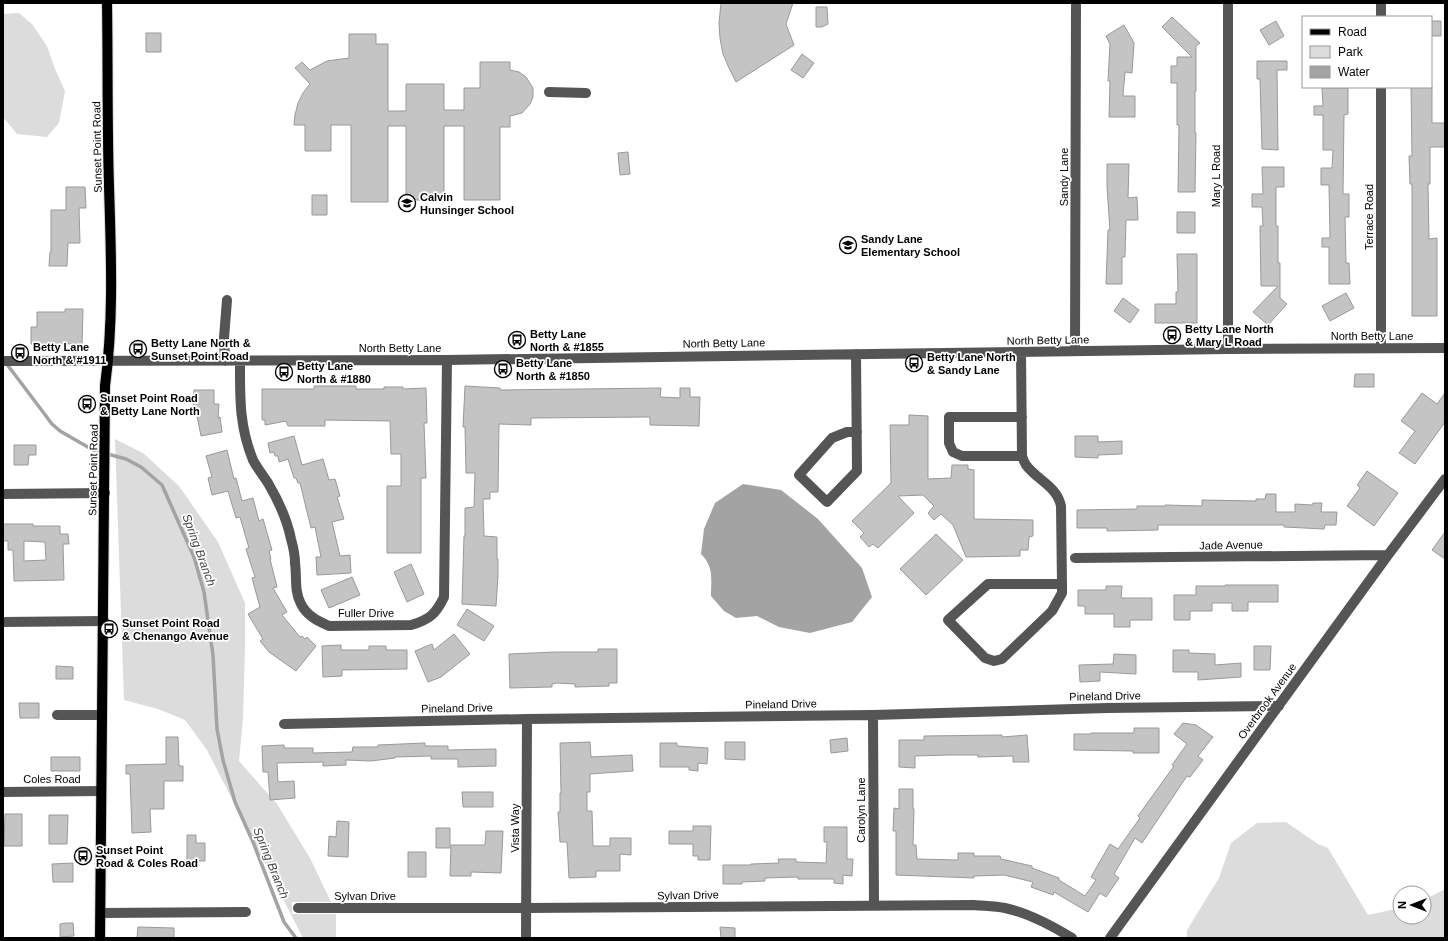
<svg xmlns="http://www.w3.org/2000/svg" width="1448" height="941" viewBox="0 0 1448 941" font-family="Helvetica,sans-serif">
	<rect width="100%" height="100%" fill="#fff"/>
	<path fill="#dcdcdc" d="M19 13 32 24 47 46 55 69 65 91 59 123 47 137 17 134 3 117V14Z
		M115 439 143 453 179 486 218 542 245 603V648L243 719 239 761 277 804 310 858 331 902H292V914H336V938H303L207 750 185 720 158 709 124 700Z
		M1286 822 1318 844 1328 848 1368 915 1400 908V917H1424V900L1445 889V938H1187V930L1219 878 1231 843 1257 823Z"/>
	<path fill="#a3a3a3" d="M743 484 781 490 818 519 862 568 872 597 852 622 810 633 779 627 757 616 736 618 724 611 711 596C711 579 714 567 701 554L704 529 715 503Z"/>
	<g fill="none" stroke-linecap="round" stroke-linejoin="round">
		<path stroke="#a3a3a3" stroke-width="3.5" d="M6 363 40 408 52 424 60 431 93 450 126 459 141 467 162 485 194 557 204 592 213 655 217 729 223 760 235 802 253 842 284 922 296 938"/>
	</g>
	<path fill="#c4c4c4" stroke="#999" fill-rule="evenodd" d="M721 3H793L786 24 794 45 736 82 729 68 723 54 720 38 719 23Z
		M816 7H827L828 24 822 27H816Z
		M1172 17 1200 43 1196 46V91H1195V133H1196L1195 192H1178L1179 125H1177V83H1171V66H1177V57H1192L1162 27Z
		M1276 21 1284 36 1269 45 1260 30Z
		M1431 21H1441V36H1431Z
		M1124 25 1134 43 1132 73 1125 72 1123 96H1135V117H1109L1110 81H1108L1110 44 1106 36Z
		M146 33H161V52H146Z
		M349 34H376V44H388V111H406V84H444V110H464V88H480V62H510V70L519 72 526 77 533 88V97L530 104 522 113 510 116V127H500V200H464V126H444V200H406V126H388V202H351V125H331V151H305V125H294L295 115 298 103 303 93 310 84 295 68 302 62 310 70 327 61 349 58Z
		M802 54 814 63 803 78 791 70Z
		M1257 61H1287V70H1277L1278 150 1262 149 1260 79H1257Z
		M1411 87H1432V123H1445V147H1430V184H1428L1429 239 1437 238V316H1412V184H1410L1409 156H1412Z
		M1322 88H1348V114L1344 115 1343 194H1349V217H1345L1346 263H1349L1350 284H1329V247H1322V238H1330L1329 185H1321V168H1332L1333 150H1323V115H1314V106H1323Z
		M628 152 630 174 620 175 618 153Z
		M1107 164H1129L1128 198 1137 197 1138 220H1126L1125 257H1122V284H1106L1108 230H1110L1107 187Z
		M1262 167H1284V187H1276V226H1278V263H1280V298L1287 304 1268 325 1253 312 1278 286H1261L1260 226H1263L1262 207H1252V194H1263Z
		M66 187H85L86 208H79L80 243H68L67 266H49L50 252H51V210H66Z
		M312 195H327V215H312Z
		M1177 212H1195V233H1177Z
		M1177 254H1197V323H1155V304H1176V292H1178Z
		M1346 293 1354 308 1330 321 1322 306Z
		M1123 298 1139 310 1130 323 1114 311Z
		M65 309H83L82 344H31V327H37V312H65Z
		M1355 374H1374V387H1354Z
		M314 386H356V389H384V387H403V389L426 388 427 423H424L426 478H421V553H387V486H401V454H391L390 421 325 420V426H288L286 421 265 425V420H262V389H314Z
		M465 386 500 388V390L661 388 660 397 680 398V388H690V397H700L699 426 650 425V417L531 418V425L499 424 498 492H490V499H483L484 536 497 537V559H498V576L496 606 462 604 464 536H465V508L474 507 475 473H466L465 427H463Z
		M194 390H214V404H219L218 418 220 417 222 432 201 436 196 411H193Z
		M1422 393 1437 404 1445 393V422L1415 464 1399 453 1415 431 1401 421Z
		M909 415 928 416V479L951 478 952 465H968V469L974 470V519L1033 520V536L1029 537 1028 550H1020V556L966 557 953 525 941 514 934 520 928 513 934 506 923 495 898 496 914 513 878 548 873 544 869 547 860 537 864 533 852 521 891 483 890 425H909Z
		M294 436 302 465 323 459 329 480 335 479 340 496 337 497 344 519 332 522 340 556 350 555 351 573 317 575 316 557H321L315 527 311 528 300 483H298L296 478H294L288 459 279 462 278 456H275L274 452 270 453 268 443Z
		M1075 436H1098V442L1122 441V454L1098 455V458L1075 457Z
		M14 445H36V455H29L28 465H14Z
		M227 450 234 479 236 478 242 501 253 498 259 521 263 519 272 550 269 551 271 559H270L277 587 273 588 287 612 282 615 300 637 302 636 305 639 307 637 316 646 296 671 269 652 260 641 263 639 248 614 260 607 252 578 255 577 246 549 249 548 240 517 236 518 228 491 212 495 208 478 212 477 206 456Z
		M1367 471 1398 493 1374 526 1347 506 1360 488 1357 485Z
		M1266 494H1276V512H1295V504L1312 505 1313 503H1322L1321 512H1337L1336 525H1325L1324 529 1284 527V525H1158V530L1107 531V528H1077V510L1137 509V506H1165V505L1202 506V500L1256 501V499H1265Z
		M3 524H33V526H60V534H68L69 544H63L64 580 14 581 13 550H8V541H3ZM24 541 45 542 46 560 24 561Z
		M1445 532V559L1432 550Z
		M936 534 963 560 926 595 900 569Z
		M411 564 424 594 407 602 394 572Z
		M352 577 360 595 329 608 321 590Z
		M1225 585H1278V602H1248V611H1232V603H1212V611H1190V620H1174V595H1196V586H1225Z
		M1106 586H1122L1121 598H1152V620H1130V627H1114V614H1085V606H1078V590H1106Z
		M467 609 494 626 484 641 457 625Z
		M454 634 470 654 441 677 428 682 415 651 432 644 434 650Z
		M341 645V650H369V646H386V650H407V669L342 670V676L323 677 322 646Z
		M1254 646H1271L1270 670H1254Z
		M598 649H617V683H609V686L575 687V684L557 683 552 684V687L510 688 509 654 556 652H598Z
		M1173 650H1189V653L1215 654V665L1241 663V677L1198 680V672H1173Z
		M1114 654 1136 655V674L1100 672V681L1080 682 1079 665 1113 664Z
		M56 666 73 667V679H56Z
		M19 703H39V718H20Z
		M1183 723 1196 725 1213 737 1198 756 1203 760 1190 777 1187 776 1142 843 1135 838 1114 874 1119 878 1106 897 1100 893 1088 912 1054 892 1053 895 1031 887 1033 882 1004 875 974 876V878L896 875V831H893L894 808 899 809V789H913V809H914L913 845H916L917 859 958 860V853H974V856H1000L1001 859 1032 866V868L1059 878V880L1085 896 1096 880 1091 877 1110 844 1118 849 1140 818 1138 816 1174 766 1172 765 1187 744 1174 734Z
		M1134 728H1159V753H1133V751L1074 750V734H1091V733H1134Z
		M1002 735V737L1027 735 1029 762H1013V756L978 757V755H948L915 756V768L899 767V740H924V736Z
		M166 737H178L179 766H183V781H164V809H150L151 832 132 833 130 774H126V765L166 764Z
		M847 738 848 751 831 753 830 740Z
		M590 742 591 757 632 755 633 771 590 774V792H587V811H592L593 846H610V838H631V855L620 854V871H596V877L569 878 567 842H560L558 812H560V793H561L560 743Z
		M725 742H745V760L725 759Z
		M425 743V746H448V750L496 749V766L458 767V759H431V756L395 757V758L371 761 346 760V765L323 766V762L277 763 278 782 294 781 295 798 270 800 268 772H263L262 746 284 745V748H313V753L352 752 353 747H378V745Z
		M660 743H677V746L708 748 707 764 698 763V771L689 770V767H660Z
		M51 757H80V771H51Z
		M462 792H493V807H463Z
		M5 814H22V846H4Z
		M49 815H68L67 844H49Z
		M337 821 349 822 348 857 328 856 329 836 336 837Z
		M693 826H711L710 860H698V856H693V844H669V831H693Z
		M824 827H847V859H853L852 876 843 875V884L834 883V879H798V877L765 878V881L742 882V884H723V865H751V864L779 863 778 859H796V862L826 863 827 842H824Z
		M436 828H450V848H436Z
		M486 831H503L501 873 471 872V876H450L451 845H485Z
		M187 835H196V843H205V861H187Z
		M408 852H426V877H408Z
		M73 863V882H53L52 864Z
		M66 923H73L74 936 60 937V924Z
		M138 927 174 928V938H137Z
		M720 927 735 928V938H721Z"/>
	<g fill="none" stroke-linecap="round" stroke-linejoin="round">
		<g stroke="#dbdbdb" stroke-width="12">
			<path id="major" d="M100 938 105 386C114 319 111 253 109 186 107 125 108 64 107 3"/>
		</g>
		<path stroke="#555" stroke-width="10" d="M1381 17V3
			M549 92 586 93
			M1381 348V87
			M1228 349V3
			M1075 351 1076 3
			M1021 352 1022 456C1023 459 1024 462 1026 465 1037 480 1057 486 1061 506L1062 584V593L1052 611 1002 659 994 661 985 658 948 620 988 584H1062
			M856 354 857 471 827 502 799 475 832 438 847 432H857
			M3 361 447 360 1228 349 1445 348
			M225 361 224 338 227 300
			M240 361C240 397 239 426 253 460 257 468 263 475 268 483 278 500 287 519 291 539 293 546 295 555 295 563 297 577 294 591 301 604 307 616 318 621 329 626L411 625C429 620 436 614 444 597L447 360
			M1022 417H949V443L953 452 962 456H1022
			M3 494 105 493
			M1075 558 1388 555
			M3 622 104 621
			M57 715H102
			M873 715 874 905
			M284 724 527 719 873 715 1107 708 1279 706
			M3 792 101 791
			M298 908H526L974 905C984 906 995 906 1005 908 1029 913 1051 925 1072 938
			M101 913 246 912
			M526 938 527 719
			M1110 938 1388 555 1445 479"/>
		<use href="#major" stroke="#000" stroke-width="10"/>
	</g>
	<defs>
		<g id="school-ring" transform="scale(0.9)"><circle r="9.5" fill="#fff" stroke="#000" stroke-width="1.5"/><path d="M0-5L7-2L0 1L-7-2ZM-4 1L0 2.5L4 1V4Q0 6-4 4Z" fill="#000"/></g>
		<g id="bus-ring" transform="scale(0.9)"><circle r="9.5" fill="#fff" stroke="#000" stroke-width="1.5"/><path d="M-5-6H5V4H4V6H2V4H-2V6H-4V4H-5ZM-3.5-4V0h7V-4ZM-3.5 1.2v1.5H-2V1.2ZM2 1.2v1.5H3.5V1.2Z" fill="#000"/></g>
	</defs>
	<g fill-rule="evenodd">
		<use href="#school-ring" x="407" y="203"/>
		<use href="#school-ring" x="848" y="245"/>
		<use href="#bus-ring" x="1172" y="335"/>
		<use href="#bus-ring" x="517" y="340"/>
		<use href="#bus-ring" x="138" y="349"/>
		<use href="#bus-ring" x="20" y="353"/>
		<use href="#bus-ring" x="914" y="363"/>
		<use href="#bus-ring" x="503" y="369"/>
		<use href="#bus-ring" x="284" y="372"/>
		<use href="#bus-ring" x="87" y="404"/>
		<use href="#bus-ring" x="109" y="629"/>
		<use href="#bus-ring" x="83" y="856"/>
	</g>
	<g text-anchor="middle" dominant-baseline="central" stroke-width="3.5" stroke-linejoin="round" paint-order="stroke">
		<g font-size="11" fill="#000" stroke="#fff">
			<text transform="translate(97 147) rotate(-91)">Sunset Point Road</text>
			<text transform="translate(1216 176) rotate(-90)">Mary L Road</text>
			<text transform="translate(1064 177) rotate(-90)">Sandy Lane</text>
			<text transform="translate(1369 217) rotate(-90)">Terrace Road</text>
			<text x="1372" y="336">North Betty Lane</text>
			<text transform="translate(1048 340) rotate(-1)">North Betty Lane</text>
			<text transform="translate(724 343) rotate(-1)">North Betty Lane</text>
			<text x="400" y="348">North Betty Lane</text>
			<text transform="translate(93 470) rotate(-89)">Sunset Point Road</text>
			<text transform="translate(1231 545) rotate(-1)">Jade Avenue</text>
			<text x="366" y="613">Fuller Drive</text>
			<text transform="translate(1105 696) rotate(-1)">Pineland Drive</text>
			<text transform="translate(1267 701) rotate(-54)">Overbrook Avenue</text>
			<text transform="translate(781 704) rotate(-1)">Pineland Drive</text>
			<text transform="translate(457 708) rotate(-1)">Pineland Drive</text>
			<text x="52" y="779">Coles Road</text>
			<text transform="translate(861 810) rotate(-90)">Carolyn Lane</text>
			<text transform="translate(515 828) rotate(-90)">Vista Way</text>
			<text transform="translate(688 895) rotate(-1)">Sylvan Drive</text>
			<text x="365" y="896">Sylvan Drive</text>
		</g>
		<g font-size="11" font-weight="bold" fill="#000" stroke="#fff" text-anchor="start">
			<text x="420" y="197">Calvin<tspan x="420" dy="13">Hunsinger School</tspan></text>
			<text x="861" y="239">Sandy Lane<tspan x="861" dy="13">Elementary School</tspan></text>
			<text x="1185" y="329">Betty Lane North<tspan x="1185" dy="13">&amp; Mary L Road</tspan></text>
			<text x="530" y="334">Betty Lane<tspan x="530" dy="13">North &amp; #1855</tspan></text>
			<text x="151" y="343">Betty Lane North &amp;<tspan x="151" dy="13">Sunset Point Road</tspan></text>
			<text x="33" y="347">Betty Lane<tspan x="33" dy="13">North &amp; #1911</tspan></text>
			<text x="927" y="357">Betty Lane North<tspan x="927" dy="13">&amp; Sandy Lane</tspan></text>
			<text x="516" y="363">Betty Lane<tspan x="516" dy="13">North &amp; #1850</tspan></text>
			<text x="297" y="366">Betty Lane<tspan x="297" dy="13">North &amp; #1880</tspan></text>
			<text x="100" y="398">Sunset Point Road<tspan x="100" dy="13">&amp; Betty Lane North</tspan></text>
			<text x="122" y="623">Sunset Point Road<tspan x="122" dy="13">&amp; Chenango Avenue</tspan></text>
			<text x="96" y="850">Sunset Point<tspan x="96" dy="13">Road &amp; Coles Road</tspan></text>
		</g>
		<g font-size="12" font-style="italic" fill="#444" stroke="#fff">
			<text transform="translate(199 550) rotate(70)">Spring Branch</text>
			<text transform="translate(271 863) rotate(68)">Spring Branch</text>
		</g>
	</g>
	<rect width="1448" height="941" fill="none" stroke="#000000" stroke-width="8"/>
	<rect x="1302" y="16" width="130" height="72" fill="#ffffff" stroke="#999999"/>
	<rect x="1310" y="29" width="20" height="6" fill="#000000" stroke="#999999"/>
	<text x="1338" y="36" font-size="12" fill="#000000">Road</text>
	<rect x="1310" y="46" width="20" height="12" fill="#dcdcdc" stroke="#999999"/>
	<text x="1338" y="56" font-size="12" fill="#000000">Park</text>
	<rect x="1310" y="66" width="20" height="12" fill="#a3a3a3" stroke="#999999"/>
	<text x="1338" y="76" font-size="12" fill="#000000">Water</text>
	<g transform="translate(1412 905) rotate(270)"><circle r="19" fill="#ffffff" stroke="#999999"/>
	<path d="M0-3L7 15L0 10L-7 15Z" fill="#000000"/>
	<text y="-6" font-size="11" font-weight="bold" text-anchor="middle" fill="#000000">N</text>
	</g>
</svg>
